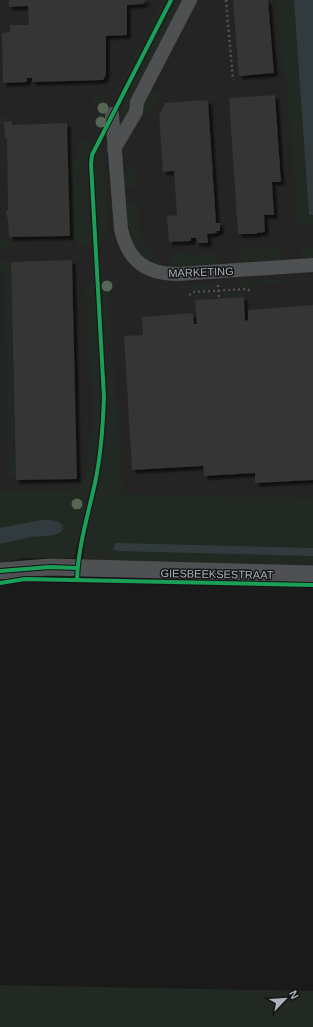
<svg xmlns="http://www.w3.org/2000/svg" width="313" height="1027" viewBox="0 0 313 1027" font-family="Arial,sans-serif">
	<defs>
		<filter id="shadow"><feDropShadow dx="3.5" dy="3.5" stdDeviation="1" flood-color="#0009"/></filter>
	</defs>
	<rect width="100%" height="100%" fill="#1a1a1a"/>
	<path fill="#242425" d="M0 0H313V552L115 546 0 548Z"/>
	<path fill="#222822" d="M162 0H168L120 91V82Z
		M176 0H183L132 111 121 131 119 109Z
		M276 0H313V225L297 226 287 84H284Z
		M162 92 149 115 141 111 150 93Z
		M93 94H100L104 96 106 117 100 130 97 120 100 105H94Z
		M0 117H12V122H5L4 125H0Z
		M87 140 93 142 87 159V178L69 179 68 158 76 157 81 141Z
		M99 148 104 153 109 233 99 241 94 169 96 155Z
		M134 162 137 188 125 189 124 175Z
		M87 180 92 244 86 246H78L75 244 70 236 69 181Z
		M126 203H138C140 225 136 247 159 259L160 263 159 265C128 254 128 232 126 203Z
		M9 237V249L0 248V238Z
		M313 246V258L306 259 298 251V248Z
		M280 247 281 257 276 261 244 263 241 260V250Z
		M189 252 190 255 218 253V262L214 264 174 267 172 266 170 254Z
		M10 260 15 446H8L4 273H0V262Z
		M114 275 117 276 119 283 110 289V308L123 493 313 498V567L83 561C84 540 91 520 95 500 102 468 107 435 108 402L102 282Z
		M311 277V280L247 285 246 287H237V282Z
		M93 283H94C97 331 102 380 99 427 96 470 84 512 75 553L74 557 71 558H23L0 563V491L77 490 85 476 93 417 85 289Z
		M215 283 216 289 191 290V288L180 289V286Z
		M154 285 178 286V289L150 291Z
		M243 292 244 297 222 298V293Z
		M216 293 217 298 195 300V295Z
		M8 456H16V477L9 478Z
		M0 985 313 991V1027H0Z"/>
	<path fill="#313b3e" d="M294 0H313V215H309Z
		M41 520C47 520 63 519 63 528 63 530 61 532 59 533 51 537 40 536 31 537 21 539 10 542 0 544V528Z
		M116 543 313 548V556L117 551 113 549Z"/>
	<path fill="#343435" filter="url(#shadow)" d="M9 0H146L143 4 127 5V35L106 36V75L103 80 32 82V78H27V82L3 83 2 33 10 32V25H29L28 6 9 7Z
		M233 0H268L274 73 239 76Z
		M275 95 281 182H272L274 215H264L265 232 257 233V234H238L229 98Z
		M208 100 216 223H220V231H216L217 233 207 234 208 243H197L196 238H191V241L169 242 167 216 177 215 174 171 163 172 159 115 165 103Z
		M4 122H12V125L67 123 70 236 9 237 8 218H7L6 210H8L7 138 5 139Z
		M72 260 77 479 16 480 11 262Z
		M244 297 245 321 248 320V310L313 305V480L255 483V473L204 476 203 466 132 470 124 336 143 335 142 317 193 313 194 324H197L195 300Z"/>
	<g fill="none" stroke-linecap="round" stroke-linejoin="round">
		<path stroke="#505153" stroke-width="2.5" stroke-dasharray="2 3" stroke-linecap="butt" d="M226 0 233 80
			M218 285 219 298
			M189 295 194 292 247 289 250 291"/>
		<path stroke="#4e5052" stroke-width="14" d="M112 114 121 229C128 261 146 274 178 274L313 265
			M114 149 136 112 137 102 190 0"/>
		<path stroke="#4e5052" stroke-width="17" d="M0 571 50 567 313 574"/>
		<g stroke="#141416" stroke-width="6">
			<path id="cycleway" d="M0 571 50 567 77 568
				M77 580C78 547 88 515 95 483 101 455 103 426 104 397L91 164 92 155 171 0
				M0 583 25 579 313 585"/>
		</g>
		<use href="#cycleway" stroke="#1a9f57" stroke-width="4"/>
	</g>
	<g fill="#576555">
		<circle cx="103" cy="108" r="5.5"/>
		<circle cx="101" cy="122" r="5.5"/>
		<circle cx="107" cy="286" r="5.5"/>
		<circle cx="77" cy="504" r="5.5"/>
	</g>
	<g text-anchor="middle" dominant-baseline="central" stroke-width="3" stroke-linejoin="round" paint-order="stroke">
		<g font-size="11" fill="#acb3b9" stroke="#141416">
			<text transform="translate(201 272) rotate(-2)">MARKETING</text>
			<text transform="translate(217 574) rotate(1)">GIESBEEKSESTRAAT</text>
		</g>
	</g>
	<g transform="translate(285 999) rotate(65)" stroke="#141416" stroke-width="3" paint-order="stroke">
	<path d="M0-3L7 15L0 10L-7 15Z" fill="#acb3b9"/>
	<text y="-6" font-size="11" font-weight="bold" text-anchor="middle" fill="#acb3b9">N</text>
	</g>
</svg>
